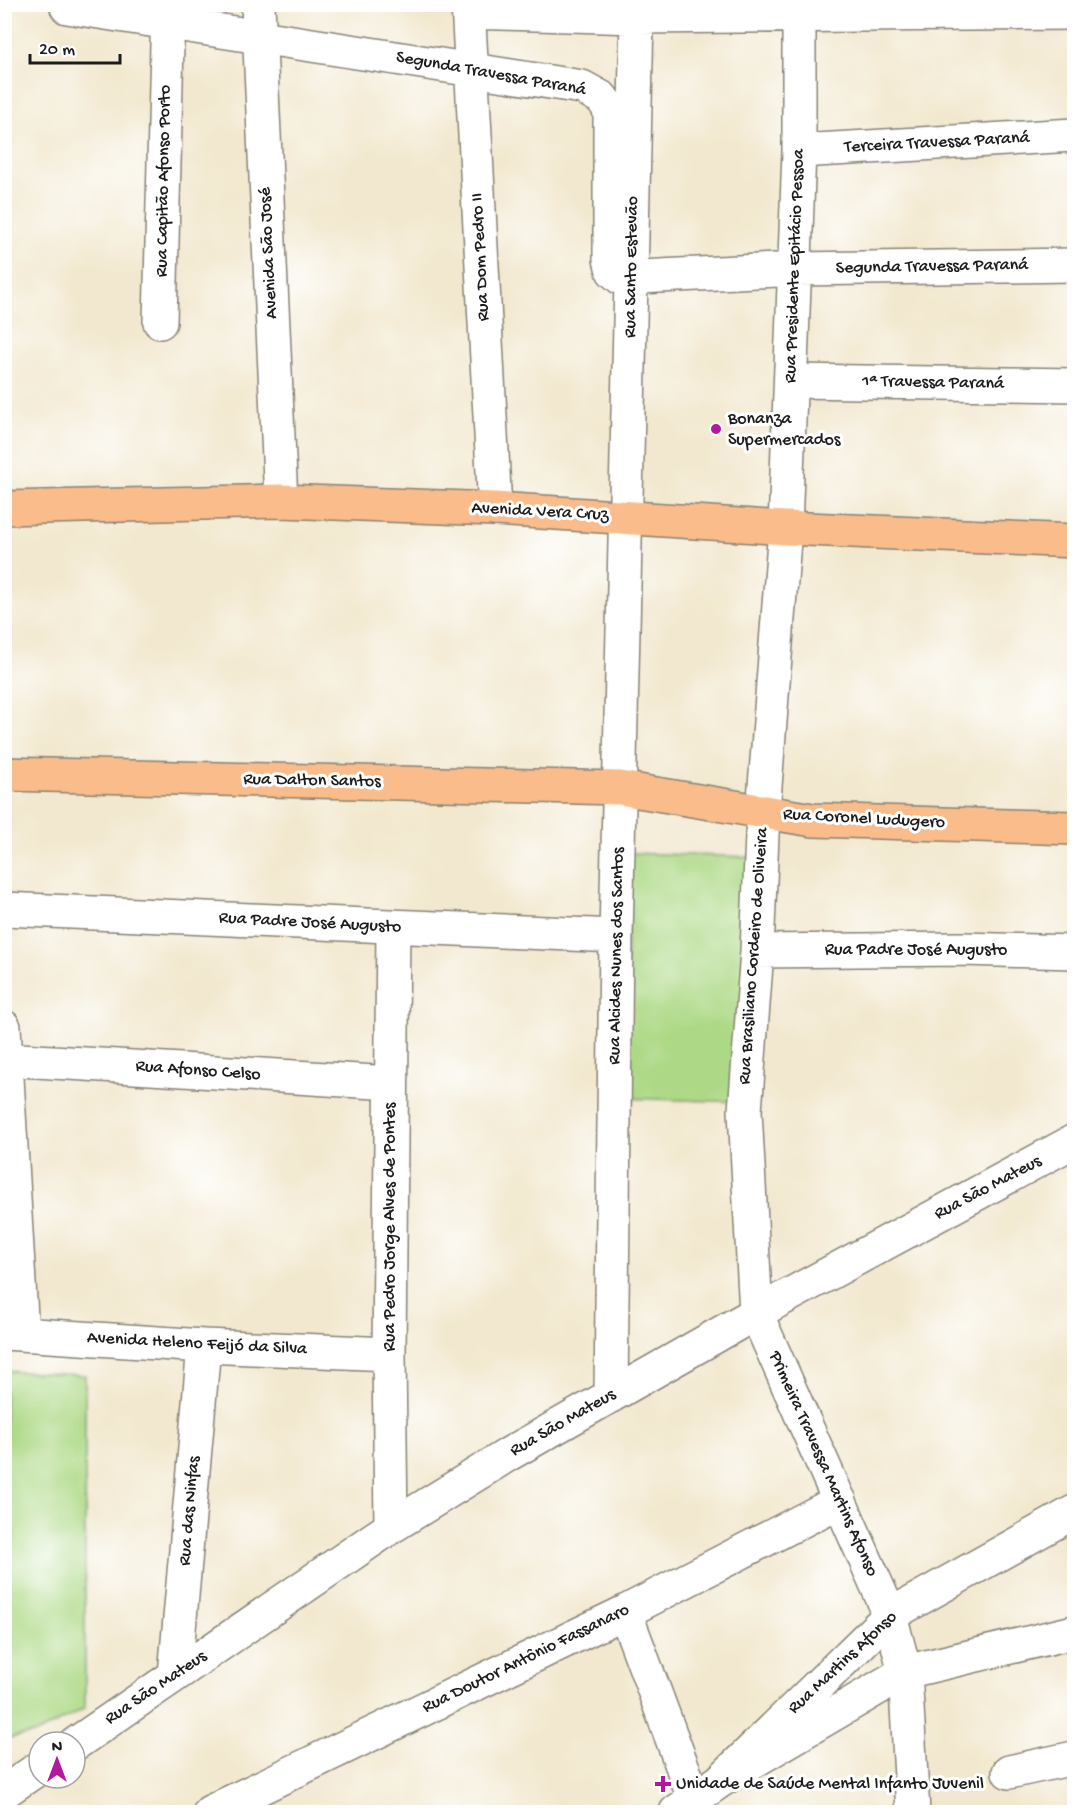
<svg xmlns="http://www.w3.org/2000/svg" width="1079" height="1817" viewBox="0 0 1079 1817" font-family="'Gochi Hand',sans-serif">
	<rect width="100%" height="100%" fill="#fff"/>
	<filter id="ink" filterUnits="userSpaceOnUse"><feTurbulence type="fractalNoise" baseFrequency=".0167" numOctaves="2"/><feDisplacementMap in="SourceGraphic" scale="12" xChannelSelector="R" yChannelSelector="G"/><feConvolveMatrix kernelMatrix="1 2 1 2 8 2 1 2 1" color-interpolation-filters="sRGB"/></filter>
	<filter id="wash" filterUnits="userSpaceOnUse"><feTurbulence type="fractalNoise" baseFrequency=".008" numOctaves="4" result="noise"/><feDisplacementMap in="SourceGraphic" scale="24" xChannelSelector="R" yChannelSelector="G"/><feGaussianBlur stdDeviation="1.35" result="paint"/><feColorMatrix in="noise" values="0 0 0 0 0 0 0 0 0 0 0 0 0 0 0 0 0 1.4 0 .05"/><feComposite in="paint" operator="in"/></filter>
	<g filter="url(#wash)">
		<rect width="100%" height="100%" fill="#f2e8cf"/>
		<path fill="#add986" stroke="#647a51" stroke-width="1.5" d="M630 853 751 857 743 1102 622 1098Z
			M5 1371 85 1375V1708L38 1733 5 1739Z"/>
	</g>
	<g filter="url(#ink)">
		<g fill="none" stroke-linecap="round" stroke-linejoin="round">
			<g stroke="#878276" stroke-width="36">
				<path id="minor" d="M258 4 281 501
					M468 4 495 509
					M799 4V151L785 528 763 812 757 951 745 1111 756 1313 890 1615 905 1672 913 1812
					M67 7 582 87 602 98 610 110V259L613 271 621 278 796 269 1074 265
					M468 12 637 17 1074 13
					M799 151 1074 135
					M160 322 168 4
					M792 381 1074 385
					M4 909 616 936
					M757 951 962 949 1074 952
					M4 1027 22 1334
					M4 1059 391 1083
					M4 1333 204 1346 389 1354
					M611 1396 616 936 637 17
					M391 1527 389 1354 393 927
					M625 1612 694 1798
					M175 1675 204 1346
					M75 1744 391 1527 509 1454 756 1313 1074 1141
					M1009 1772 1074 1758
					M720 1781 890 1615 1074 1512
					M4 1792 39 1768
					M210 1812 625 1612 840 1501
					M676 1812 720 1781 905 1672 1074 1632"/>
			</g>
			<g stroke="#878276" stroke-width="36">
				<path id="major" d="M4 508 281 501 495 509 785 528 1074 541
					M4 774 620 788 813 820 1074 828"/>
			</g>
			<use href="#minor" stroke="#fff" stroke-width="33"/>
			<use href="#major" stroke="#f9bc8a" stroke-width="33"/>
		</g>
	</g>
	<g fill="#b5179e" stroke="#fff" stroke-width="2">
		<circle cx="716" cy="429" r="6"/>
		<path d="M660 1775h6v6h6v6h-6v6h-6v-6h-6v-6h6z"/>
	</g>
	<g text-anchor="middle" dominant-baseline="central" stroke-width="6" stroke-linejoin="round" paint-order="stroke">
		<g font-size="18" fill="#1c1c1c" stroke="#fff">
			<text transform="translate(491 74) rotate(10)">Segunda Travessa Paraná</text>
			<text transform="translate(937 143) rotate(-3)">Terceira Travessa Paraná</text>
			<text transform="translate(164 181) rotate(-89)">Rua Capitão Afonso Porto</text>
			<text transform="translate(269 253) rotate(-93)">Avenida São José</text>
			<text transform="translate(481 257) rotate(-93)">Rua Dom Pedro II</text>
			<text transform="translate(795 266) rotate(-88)">Rua Presidente Epitácio Pessoa</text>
			<text transform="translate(632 267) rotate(-89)">Rua Santo Estevão</text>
			<text transform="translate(932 267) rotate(-1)">Segunda Travessa Paraná</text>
			<text transform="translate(933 383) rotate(1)">1ª Travessa Paraná</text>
			<text transform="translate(540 512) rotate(3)">Avenida Vera Cruz</text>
			<text transform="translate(312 781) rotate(1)">Rua Dalton Santos</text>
			<text transform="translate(864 819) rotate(3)">Rua Coronel Ludugero</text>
			<text transform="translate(310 923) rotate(3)">Rua Padre José Augusto</text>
			<text x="916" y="950">Rua Padre José Augusto</text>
			<text transform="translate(617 956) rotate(-89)">Rua Alcides Nunes dos Santos</text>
			<text transform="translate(754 956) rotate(-86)">Rua Brasiliano Cordeiro de Oliveira</text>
			<text transform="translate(198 1071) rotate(4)">Rua Afonso Celso</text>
			<text transform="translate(988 1188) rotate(-28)">Rua São Mateus</text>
			<text transform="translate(390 1227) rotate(-90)">Rua Pedro Jorge Alves de Pontes</text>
			<text transform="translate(197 1344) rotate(3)">Avenida Heleno Feijó da Silva</text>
			<text transform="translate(563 1423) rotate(-30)">Rua São Mateus</text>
			<text transform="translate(823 1464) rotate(66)">Primeira Travessa Martins Afonso</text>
			<text transform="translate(190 1511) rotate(-85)">Rua das Ninfas</text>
			<text transform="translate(526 1659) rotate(-26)">Rua Doutor Antônio Fassanaro</text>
			<text transform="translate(843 1663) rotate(-43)">Rua Martins Afonso</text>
			<text transform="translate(156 1688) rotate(-34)">Rua São Mateus</text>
		</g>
		<g font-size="18" fill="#1c1c1c" stroke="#fff" text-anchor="start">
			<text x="728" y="419">Bonanza<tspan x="728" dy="21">Supermercados</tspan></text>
			<text x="676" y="1784">Unidade de Saúde Mental Infanto Juvenil</text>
		</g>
	</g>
	<rect width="1079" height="1817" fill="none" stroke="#fff" stroke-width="24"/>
	<g transform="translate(57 1760)"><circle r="28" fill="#ffffff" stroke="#a4a4a4" stroke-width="1.5"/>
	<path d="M0-4.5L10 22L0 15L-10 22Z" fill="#b5179e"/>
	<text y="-9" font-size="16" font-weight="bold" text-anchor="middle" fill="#1c1c1c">N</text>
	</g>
	<path d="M30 54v9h90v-9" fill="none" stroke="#1c1c1c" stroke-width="3"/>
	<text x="39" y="54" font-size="18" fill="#1c1c1c" stroke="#ffffff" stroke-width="4.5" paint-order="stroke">20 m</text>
</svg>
